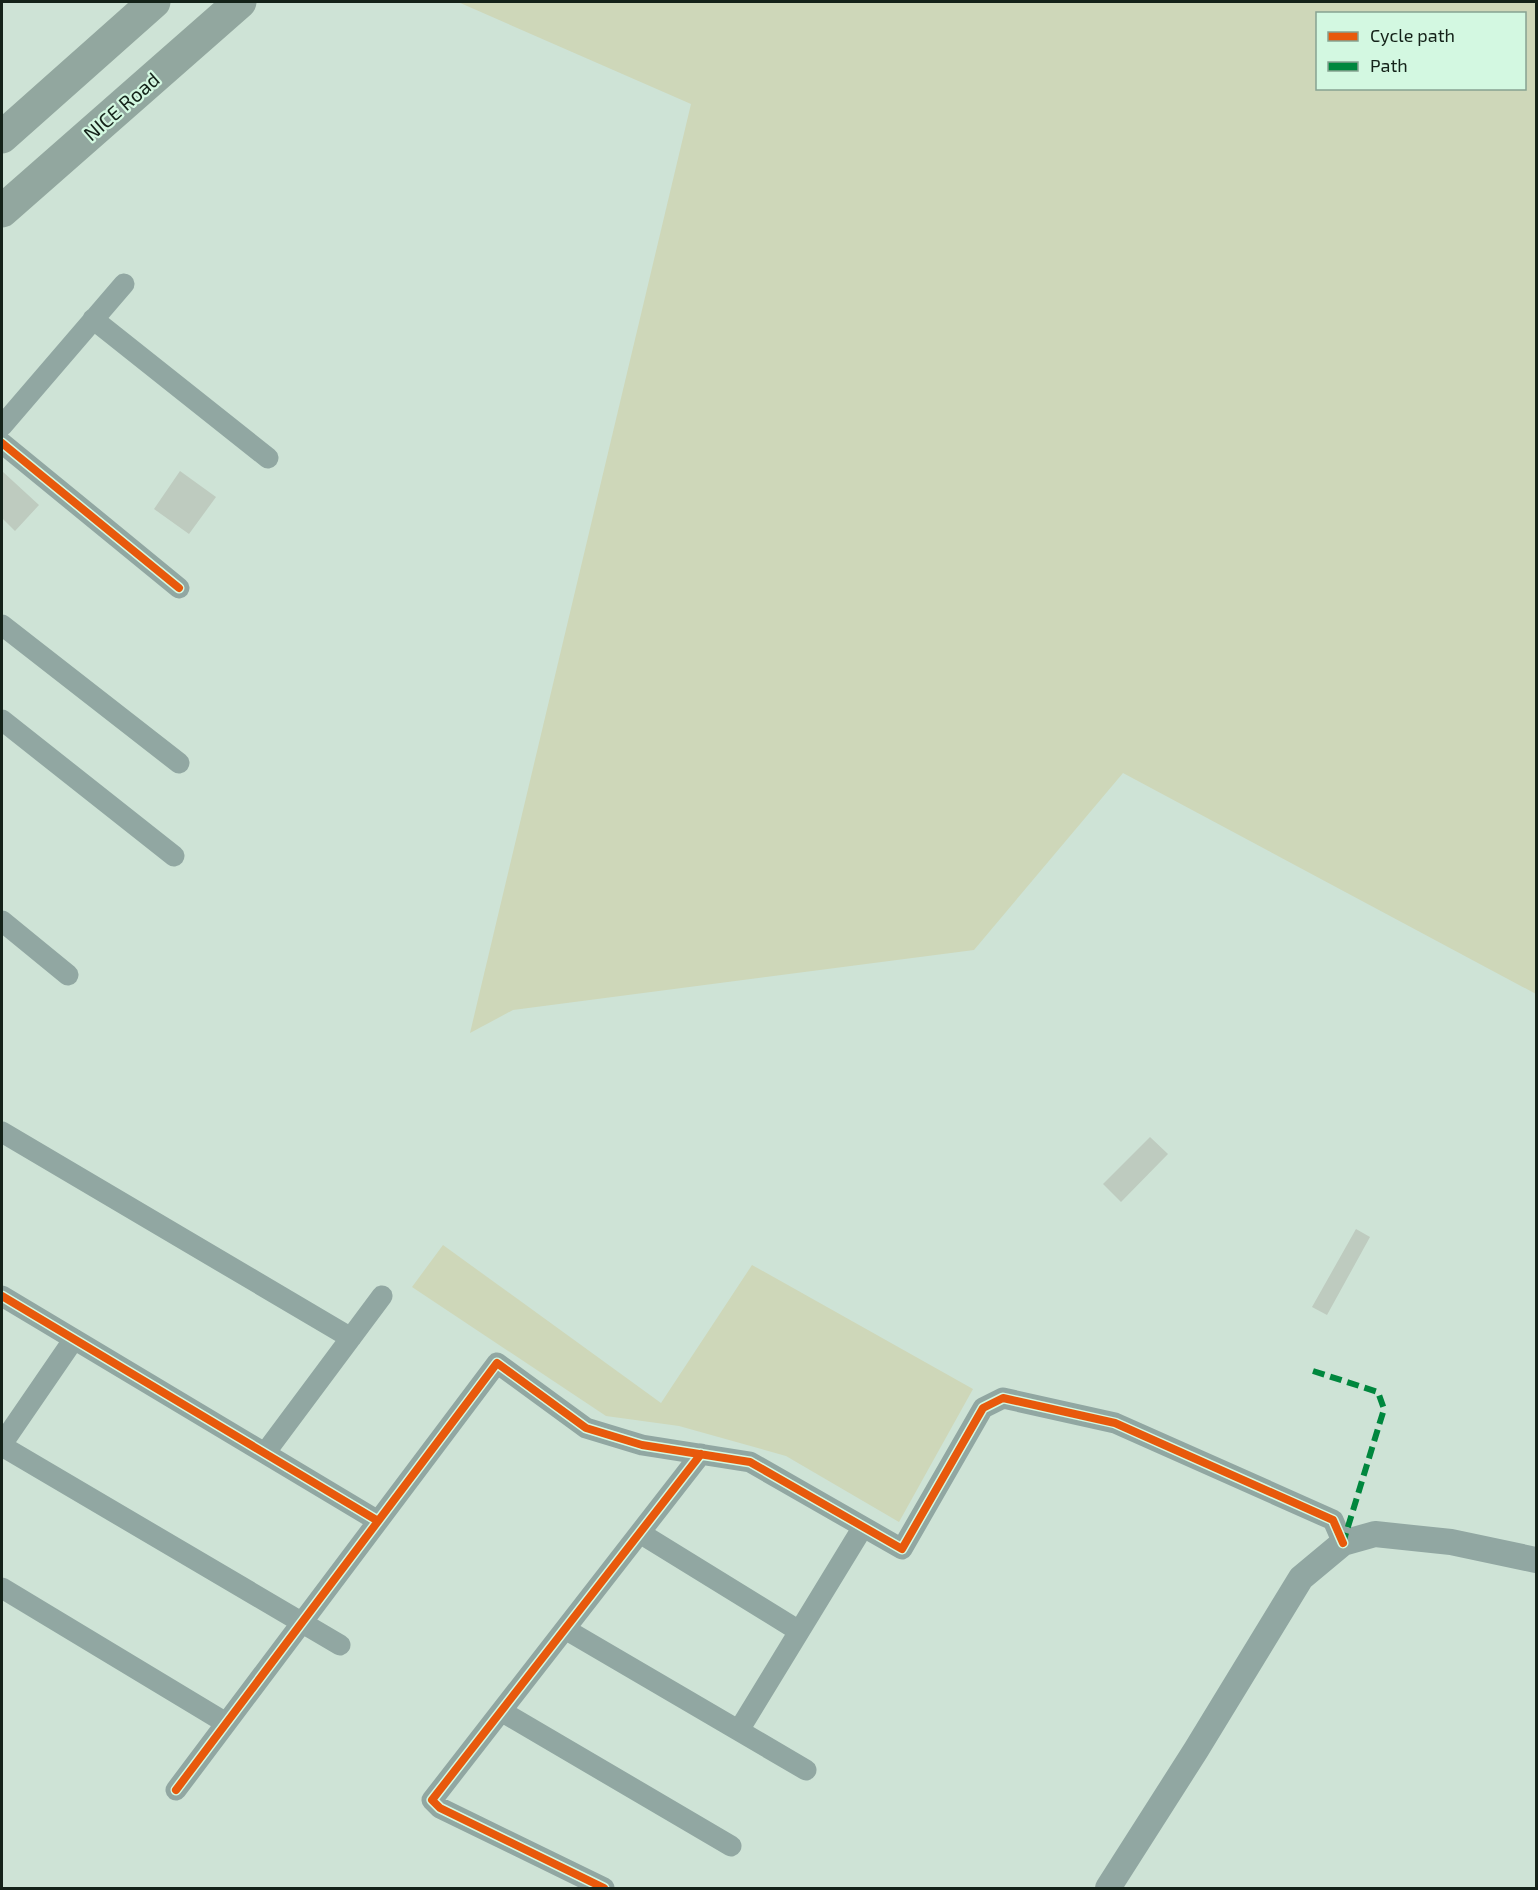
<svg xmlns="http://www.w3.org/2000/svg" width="1538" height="1890" viewBox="0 0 1538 1890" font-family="'Exo 2',sans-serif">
	<rect width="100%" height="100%" fill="#cee3d6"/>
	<path fill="#ced7b9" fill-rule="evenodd" d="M458 2H1536V994L1123 773 974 950 513 1010 470 1033 691 104ZM1318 14H1524V88H1318Z
		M443 1245 661 1403 752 1265 973 1389 899 1522 786 1456 679 1426 606 1416 412 1287Z"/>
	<path fill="#becbbf" d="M2 471 39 505 15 531 2 518Z
		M180 471 216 497 189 534 154 509Z
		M1150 1137 1168 1154 1121 1202 1103 1184Z
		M1356 1229 1370 1237 1327 1315 1312 1307Z"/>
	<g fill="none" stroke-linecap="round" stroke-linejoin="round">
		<path stroke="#91a7a2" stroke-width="21" d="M93 319 268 458
			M2 426 124 284
			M2 443 179 588
			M2 625 179 763
			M2 720 174 856
			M2 921 68 975
			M2 1132 351 1338
			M2 1296 378 1521
			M2 1444 74 1339
			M2 1446 340 1645
			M265 1453 382 1296
			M640 1533 799 1631
			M2 1588 226 1723
			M565 1629 806 1770
			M501 1711 731 1846
			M739 1730 863 1527
			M176 1790 497 1363 586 1428 642 1445 750 1462 902 1549 983 1408 1003 1398 1115 1423 1333 1520 1343 1543
			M604 1888 440 1808 432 1800 701 1454"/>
		<path stroke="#91a7a2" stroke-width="26" d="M1108 1888 1196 1750 1301 1578 1343 1543 1375 1534 1451 1542 1536 1560"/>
		<path stroke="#92a79f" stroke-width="33" d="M2 137 154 2
			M2 211 240 2"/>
		<path stroke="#00873e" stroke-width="6" stroke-dasharray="12 6" stroke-linecap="butt" d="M1313 1371 1378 1392 1384 1409 1343 1543"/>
		<g stroke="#d3f8e1" stroke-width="11">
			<path id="cycleway" d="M2 443 179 588
				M2 1296 378 1521
				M176 1790 497 1363 586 1428 642 1445 750 1462 902 1549 983 1408 1003 1398 1115 1423 1333 1520 1343 1543
				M604 1888 440 1808 432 1800 701 1454"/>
		</g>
		<use href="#cycleway" stroke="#e8590c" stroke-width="8"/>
	</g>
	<g text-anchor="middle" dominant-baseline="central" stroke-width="4.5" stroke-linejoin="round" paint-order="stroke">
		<g font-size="20" fill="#142219" stroke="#d3f8e1">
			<text transform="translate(121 106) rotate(-41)">NICE Road</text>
		</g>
	</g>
	<rect width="1538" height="1890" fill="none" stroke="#142219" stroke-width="6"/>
	<rect x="1316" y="12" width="210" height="78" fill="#d3f8e1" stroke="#87a291" stroke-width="1.5"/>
	<rect x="1328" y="32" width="30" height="9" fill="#e8590c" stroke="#87a291" stroke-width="1.5"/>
	<text x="1370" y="42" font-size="18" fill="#142219">Cycle path</text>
	<rect x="1328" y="62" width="30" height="9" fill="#00873e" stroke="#87a291" stroke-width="1.5"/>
	<text x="1370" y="72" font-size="18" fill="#142219">Path</text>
</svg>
